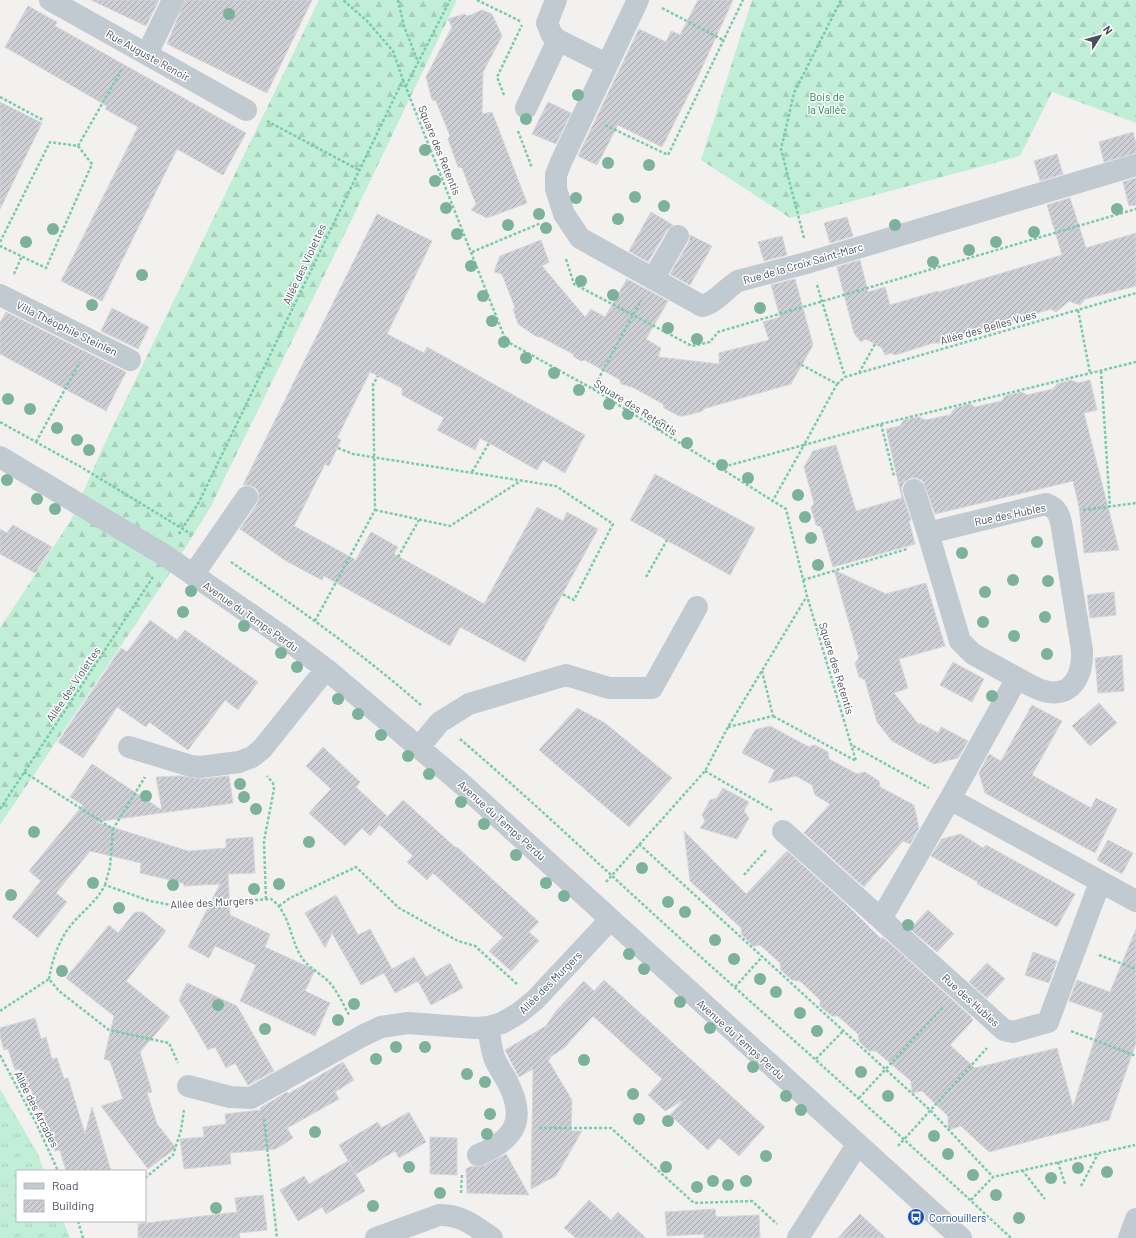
<svg xmlns="http://www.w3.org/2000/svg" width="1136" height="1238" viewBox="0 0 1136 1238" font-family="Barlow,sans-serif">
	<defs>
		<pattern id="grass-tufts" width="24" height="20" patternUnits="userSpaceOnUse"><rect width="24" height="20" fill="#c1eed7"/><path d="M3 7l-1-3M5 7V3M7 7l1-3M15 17l-1-3M17 17v-4M19 17l1-3" fill="none" stroke="#a7cebb"/></pattern>
		<pattern id="forest-firs" width="22" height="20" patternUnits="userSpaceOnUse"><rect width="22" height="20" fill="#c1eed7"/><path d="M5 1l3.5 6h-7zM16 11l3.5 6h-7z" fill="#a7cebb"/></pattern>
		<pattern id="building-hatch" width="6" height="6" patternUnits="userSpaceOnUse"><rect width="6" height="6" fill="#cdcfd4"/><path d="M-1 1l2-2M0 6l6-6M5 7l2-2" fill="none" stroke="#a8aaaf"/></pattern>
	</defs>
	<rect width="100%" height="100%" fill="#f3f1f0"/>
	<path fill="url(#grass-tufts)" d="M0 1089 38 1154 44 1171H17V1221H63L70 1238H0Z"/>
	<path fill="url(#forest-firs)" d="M319 0H457L351 221 210 508 166 579 0 825V628L71 520 102 449Z
		M752 0H1136V123L1052 92 1020 156 790 218 701 160Z"/>
	<path fill="url(#building-hatch)" stroke="#d4d6db" d="M91 0H159L146 26Z
		M185 0H312L267 93 167 44Z
		M698 0H733L700 72 662 147 618 125 597 165 578 156 639 29 666 42 671 31 680 35Z
		M28 6 57 22 55 26 246 133 223 175 177 149 102 301 61 281 138 127 105 109 107 106 5 47Z
		M482 10 492 14 502 36 483 72 482 114 492 112 527 203 487 218 471 210 476 204 462 168 458 167 448 139 450 136 436 101 432 100 426 77 452 27 448 19 464 14 468 16Z
		M0 102 42 123 0 209Z
		M548 102 571 113 556 144 532 134Z
		M1133 132 1136 143V153L1104 162 1099 142Z
		M1057 154 1063 174 1040 181 1034 161Z
		M1136 178V205L1129 206 1123 182Z
		M1070 198 1086 248 1136 233V286L1085 299 1080 305 1069 301 1056 312 1051 309 1014 320 1012 323 985 330 981 329 945 340 943 343H933L895 355 891 353 885 355 882 348 866 339 861 342 854 333 837 267 860 260 868 292 885 287 890 305 938 291 939 292 1062 255 1047 205Z
		M651 212 673 225 667 230 648 262 629 251Z
		M377 214 432 241 387 334 424 353 427 347 585 435 565 473 543 460 537 470 480 438 475 450 437 430 444 418 402 395V388L370 372 337 438 341 440 329 466 325 464 294 526 356 560 371 532 398 547 394 554 484 604 537 507 563 521 567 512 598 529 525 662 460 627 450 646 324 576 322 580 286 561 240 529 257 504 259 498 258 491 254 487 248 485H243Z
		M847 217 853 236 830 243 824 223Z
		M690 235 712 246 690 285 670 274 689 242Z
		M782 236 787 255 764 261 758 242Z
		M541 240 549 262 542 266 585 317 591 309 605 317 627 279 668 301 646 339 661 348 658 357 719 364V353L769 340 763 322 780 317 771 285 795 279 813 345 791 384 703 409V411L684 416H679L664 408 663 404 632 387 621 384 620 380 585 360 581 361 574 357 573 354 541 337H537L518 324 513 309 515 308 502 274 494 272 500 256Z
		M112 308 149 327 138 349 101 331Z
		M6 312 126 372 106 411 0 354V322Z
		M1071 380 1078 383 1090 380 1097 410 1084 413 1119 550 1084 553 1079 507 1073 481 935 514 923 481 917 478H911L904 482 902 487V493L911 520 909 521 915 544 833 567 821 527 816 525 811 508 814 503 804 467 813 451 836 445 856 511 902 498 886 429 900 426 904 420 919 417 925 420 950 415 955 408 970 404 975 407 988 404 1002 401 1005 396 1021 392 1027 395 1053 389 1057 384Z
		M655 474 755 528 730 575 630 520Z
		M13 525 52 547 35 573 0 554V529L7 533Z
		M834 570 886 594 926 583 945 646 899 659 908 688 894 693 919 725 920 723 938 733 941 727 968 741 958 758 934 764 892 741 877 722 865 680 859 677 855 663 859 658Z
		M1114 592 1116 615 1090 618 1087 595Z
		M150 620 177 640 185 630 258 682 238 710 225 700 188 750 149 722 146 727 117 707 83 758 58 742 121 648 127 652Z
		M1122 655 1124 691 1098 693 1095 658Z
		M953 662 984 679 972 702 940 685Z
		M1099 703 1117 723 1090 746 1072 726Z
		M1032 705 1062 721 1032 775 1091 808 1096 798 1117 809 1095 853 985 793 979 773 989 754 1001 761Z
		M577 708 605 723 672 778 629 827 539 750Z
		M770 726 809 747 815 745 828 752 829 759 857 774 865 772 879 781 880 787 914 805 919 828 910 844 903 841 864 887 804 833 830 804 815 795 812 785 796 776 768 783 775 770 742 753 755 730Z
		M323 747 360 782 356 787 387 816 370 836 362 828 345 846 309 813 331 789 306 766Z
		M92 764 162 810 156 777 181 776 201 779 229 776 233 803 96 822 188 851 226 848V839L253 837 255 873 228 874 230 915 270 934 265 947 315 970 305 991 330 1003 315 1036 240 1001 256 965 215 946 209 958 188 947 220 884 184 886 183 883 140 873 141 863 90 851 82 861 80 860 82 861 56 893 67 902 38 938 12 917 41 881 29 871 83 805 70 797Z
		M723 788 749 802 744 811 749 818 737 839 700 828 705 821 702 815 710 800 717 798Z
		M403 800 456 848 457 847 539 922 529 932 539 941 511 971 489 951 503 937 433 873 427 880 407 862 413 856 380 825Z
		M684 831 746 894 787 851 848 906 881 939 882 937 894 947 970 1016 973 1020 950 1045 975 1068 1057 1048 1073 1107 1103 1013 1069 1001 1077 980 1110 992 1136 929V1043L1109 1120 989 1152 961 1126 948 1130V1116L922 1091 912 1093 911 1081 876 1051H869L859 1041 858 1034 838 1016H832L820 1006V1000L800 981 792 980 781 970 780 963 760 945 753 946 742 935 741 928 690 881Z
		M961 834 983 848 986 845 1075 894 1057 927 977 884 978 882 931 856 942 839Z
		M1108 840 1133 853 1122 874 1097 860Z
		M336 895 358 935 370 929 392 969 414 957 426 977 450 963 463 988 431 1005 418 981 395 993 384 973 361 985 332 933 325 948 305 913Z
		M928 910 954 934 937 952 910 929Z
		M135 912H143L166 931 126 981 170 1017 140 1052 152 1092 147 1093 157 1124 176 1148 148 1169 101 1106 123 1099 110 1061 104 1059 114 1016 66 978 109 925 118 933Z
		M1033 952 1057 961 1049 983 1025 975Z
		M987 963 1005 979 987 998 969 982Z
		M604 980 765 1127 739 1156 719 1138 708 1150 670 1115 685 1099 665 1111 648 1095 662 1079 593 1016 564 1048 550 1057 551 1058 548 1060 572 1100 571 1131H582L556 1176 531 1189 533 1069 519 1077 505 1050 546 1026 556 1011 584 981 594 991Z
		M187 983 237 1006 274 1071 248 1085 235 1063 226 1068 215 1047 208 1050 179 1000Z
		M35 1018 41 1039 46 1037 52 1059 57 1058 64 1079 68 1078 85 1134 92 1107 111 1171H66L60 1150 55 1151 42 1109 38 1110 31 1089 27 1090 20 1069 15 1070 8 1049 4 1050 0 1036V1028Z
		M343 1062 354 1080 335 1092 339 1099 287 1128 293 1138 276 1149 230 1153 231 1164 184 1169 180 1139 204 1137 203 1127 226 1124 225 1114 261 1110 260 1108 287 1092 288 1094Z
		M409 1112 426 1142 399 1158 395 1151 356 1174 339 1145 378 1122 381 1128Z
		M430 1137 457 1138V1175L430 1174Z
		M506 1154 529 1195 467 1193 466 1169 472 1166 477 1167 483 1166Z
		M348 1161 365 1191 326 1214 322 1207 298 1221 280 1190 304 1176 309 1184Z
		M263 1195 267 1230 239 1233 240 1238H138V1224L237 1212 235 1198Z
		M589 1200 611 1220 618 1212 646 1238H576L564 1228Z
		M715 1209 716 1217 759 1215 760 1238H704V1234L667 1236 665 1212Z
		M860 1214 886 1238H838Z"/>
	<g fill="none" stroke-linecap="round" stroke-linejoin="round">
		<path stroke="#7acbac" stroke-width="2.5" stroke-dasharray="3 2" stroke-linecap="butt" d="M398 0 404 26 418 62
			M477 0 522 22
			M662 8 723 40
			M403 80 506 341 593 389 786 509 807 596 856 761 773 716
			M406 86 450 0
			M504 95 497 77 522 25
			M0 97 43 120
			M267 121 359 170
			M605 125 668 155 743 0
			M518 131 532 168
			M78 146 122 69
			M804 238 781 149 794 93 841 0
			M0 242 50 142 78 146 92 164 46 268 0 246
			M472 252 541 223
			M566 259 574 284 692 346 710 342 718 332 1136 209
			M14 274 22 256
			M817 285 845 377
			M1078 310 1090 373
			M1101 371 1110 507
			M859 373 875 344
			M837 384 845 377 1136 293
			M593 389 641 300
			M0 422 81 467 191 534
			M881 424 894 476
			M36 442 80 362
			M338 448 353 454 556 486 613 524 574 600 562 594
			M719 468 804 445 837 384 798 363
			M472 472 489 443
			M772 502 804 445 881 424 1136 362
			M375 510 450 526 522 480
			M1083 510 1136 503
			M179 534 199 502 403 80 393 51 367 21 343 0
			M398 557 419 520
			M231 562C296 607 362 653 422 706
			M646 577 667 540
			M803 580 907 549
			M315 621 375 510 373 385 378 376
			M728 727 773 716 762 671
			M460 739C536 804 608 873 682 940 792 1039 903 1137 1011 1238
			M853 746 929 788
			M705 771 772 810
			M24 772 113 829 145 777
			M0 809 153 577
			M639 844 930 1110 993 1177
			M744 875 767 849
			M606 882 705 771 728 727 807 596
			M105 885 110 867 113 829
			M266 899 264 841 274 789 273 783 267 776
			M279 906 290 898 356 867 399 908 458 941 475 946 517 984
			M1099 955 1136 969
			M49 979C52 960 59 940 71 925 83 911 97 901 105 885L150 901 171 905 271 899C290 912 290 940 302 958 309 968 320 973 328 981 337 990 343 1004 349 1015
			M735 987 762 957
			M0 1011 49 979 59 991 109 1030 169 1043 178 1063
			M1071 1031 1136 1056
			M0 1055 37 1125 58 1171
			M816 1059 843 1031
			M859 1098 943 1007
			M264 1119 277 1238
			M539 1128H611L694 1203 752 1201 777 1224
			M898 1146 987 1048
			M1058 1162 1065 1184
			M1022 1170 1045 1199
			M145 1178 173 1155 181 1130 184 1110
			M1081 1186 1098 1154
			M461 1193 462 1174
			M971 1200 993 1177 1135 1145
			M78 1221 83 1238"/>
		<path stroke="#c1c9d1" stroke-width="22" d="M50 0 246 110
			M556 0 547 23 552 35 558 40 606 64
			M638 0 561 162 556 175V189L564 214 580 238 702 306C716 303 726 288 738 281L810 262 1136 165
			M147 54 173 0
			M526 108 558 40
			M653 279 678 236
			M0 295 130 360
			M0 457 166 556 282 636 326 669 463 785 961 1238
			M914 490 928 533
			M193 575 247 497
			M129 747 191 766 200 767 239 762 252 757 262 749 326 669
			M419 747 440 722 469 704 566 675 609 688H652L697 607
			M950 799 1017 678C1027 683 1038 691 1049 692 1075 696 1083 671 1082 650L1062 528C1060 516 1058 508 1046 504L928 533 960 641 973 654 1017 678
			M783 831 881 919 950 799 1136 901
			M881 919 1004 1030 1013 1032 1048 1022 1100 882
			M188 1086 230 1097 251 1098 362 1036 381 1027 408 1023 475 1028 488 1027 502 1023 519 1013 535 1000 610 920
			M478 1155C516 1139 527 1119 507 1081 503 1073 497 1066 494 1057 491 1048 490 1037 488 1027
			M376 1238 439 1215C460 1214 475 1226 492 1238
			M798 1238 857 1145
			M1129 1238 1136 1219"/>
	</g>
	<g fill="#7cb19c">
		<circle cx="229" cy="14" r="6"/>
		<circle cx="578" cy="95" r="6"/>
		<circle cx="526" cy="119" r="6"/>
		<circle cx="425" cy="150" r="6"/>
		<circle cx="608" cy="163" r="6"/>
		<circle cx="649" cy="165" r="6"/>
		<circle cx="435" cy="181" r="6"/>
		<circle cx="635" cy="197" r="6"/>
		<circle cx="576" cy="198" r="6"/>
		<circle cx="664" cy="206" r="6"/>
		<circle cx="446" cy="208" r="6"/>
		<circle cx="1117" cy="209" r="6"/>
		<circle cx="539" cy="214" r="6"/>
		<circle cx="618" cy="219" r="6"/>
		<circle cx="508" cy="225" r="6"/>
		<circle cx="895" cy="225" r="6"/>
		<circle cx="546" cy="228" r="6"/>
		<circle cx="53" cy="229" r="6"/>
		<circle cx="1034" cy="232" r="6"/>
		<circle cx="457" cy="234" r="6"/>
		<circle cx="26" cy="242" r="6"/>
		<circle cx="996" cy="242" r="6"/>
		<circle cx="969" cy="250" r="6"/>
		<circle cx="933" cy="262" r="6"/>
		<circle cx="471" cy="266" r="6"/>
		<circle cx="142" cy="275" r="6"/>
		<circle cx="581" cy="281" r="6"/>
		<circle cx="613" cy="295" r="6"/>
		<circle cx="483" cy="296" r="6"/>
		<circle cx="92" cy="305" r="6"/>
		<circle cx="760" cy="308" r="6"/>
		<circle cx="492" cy="321" r="6"/>
		<circle cx="668" cy="328" r="6"/>
		<circle cx="697" cy="339" r="6"/>
		<circle cx="504" cy="342" r="6"/>
		<circle cx="526" cy="358" r="6"/>
		<circle cx="554" cy="373" r="6"/>
		<circle cx="579" cy="390" r="6"/>
		<circle cx="8" cy="399" r="6"/>
		<circle cx="609" cy="404" r="6"/>
		<circle cx="30" cy="409" r="6"/>
		<circle cx="628" cy="414" r="6"/>
		<circle cx="661" cy="425" r="6"/>
		<circle cx="57" cy="428" r="6"/>
		<circle cx="77" cy="440" r="6"/>
		<circle cx="687" cy="443" r="6"/>
		<circle cx="89" cy="450" r="6"/>
		<circle cx="722" cy="465" r="6"/>
		<circle cx="748" cy="478" r="6"/>
		<circle cx="7" cy="480" r="6"/>
		<circle cx="798" cy="495" r="6"/>
		<circle cx="37" cy="499" r="6"/>
		<circle cx="55" cy="509" r="6"/>
		<circle cx="805" cy="517" r="6"/>
		<circle cx="811" cy="538" r="6"/>
		<circle cx="1037" cy="542" r="6"/>
		<circle cx="962" cy="553" r="6"/>
		<circle cx="818" cy="565" r="6"/>
		<circle cx="1013" cy="580" r="6"/>
		<circle cx="1048" cy="581" r="6"/>
		<circle cx="191" cy="591" r="6"/>
		<circle cx="985" cy="592" r="6"/>
		<circle cx="183" cy="612" r="6"/>
		<circle cx="1045" cy="617" r="6"/>
		<circle cx="983" cy="622" r="6"/>
		<circle cx="244" cy="626" r="6"/>
		<circle cx="1014" cy="636" r="6"/>
		<circle cx="281" cy="653" r="6"/>
		<circle cx="1047" cy="654" r="6"/>
		<circle cx="297" cy="667" r="6"/>
		<circle cx="992" cy="696" r="6"/>
		<circle cx="338" cy="699" r="6"/>
		<circle cx="358" cy="714" r="6"/>
		<circle cx="381" cy="735" r="6"/>
		<circle cx="408" cy="756" r="6"/>
		<circle cx="429" cy="774" r="6"/>
		<circle cx="240" cy="784" r="6"/>
		<circle cx="146" cy="796" r="6"/>
		<circle cx="244" cy="797" r="6"/>
		<circle cx="461" cy="802" r="6"/>
		<circle cx="256" cy="809" r="6"/>
		<circle cx="484" cy="824" r="6"/>
		<circle cx="34" cy="832" r="6"/>
		<circle cx="309" cy="842" r="6"/>
		<circle cx="516" cy="855" r="6"/>
		<circle cx="642" cy="868" r="6"/>
		<circle cx="93" cy="883" r="6"/>
		<circle cx="546" cy="883" r="6"/>
		<circle cx="279" cy="884" r="6"/>
		<circle cx="173" cy="885" r="6"/>
		<circle cx="254" cy="889" r="6"/>
		<circle cx="11" cy="895" r="6"/>
		<circle cx="564" cy="896" r="6"/>
		<circle cx="668" cy="902" r="6"/>
		<circle cx="119" cy="908" r="6"/>
		<circle cx="685" cy="912" r="6"/>
		<circle cx="908" cy="925" r="6"/>
		<circle cx="715" cy="940" r="6"/>
		<circle cx="629" cy="954" r="6"/>
		<circle cx="734" cy="959" r="6"/>
		<circle cx="644" cy="969" r="6"/>
		<circle cx="62" cy="971" r="6"/>
		<circle cx="760" cy="979" r="6"/>
		<circle cx="776" cy="992" r="6"/>
		<circle cx="680" cy="1002" r="6"/>
		<circle cx="354" cy="1004" r="6"/>
		<circle cx="218" cy="1005" r="6"/>
		<circle cx="800" cy="1013" r="6"/>
		<circle cx="338" cy="1020" r="6"/>
		<circle cx="710" cy="1028" r="6"/>
		<circle cx="265" cy="1029" r="6"/>
		<circle cx="817" cy="1031" r="6"/>
		<circle cx="396" cy="1047" r="6"/>
		<circle cx="425" cy="1047" r="6"/>
		<circle cx="376" cy="1059" r="6"/>
		<circle cx="584" cy="1060" r="6"/>
		<circle cx="753" cy="1067" r="6"/>
		<circle cx="861" cy="1072" r="6"/>
		<circle cx="467" cy="1074" r="6"/>
		<circle cx="485" cy="1082" r="6"/>
		<circle cx="633" cy="1094" r="6"/>
		<circle cx="786" cy="1096" r="6"/>
		<circle cx="888" cy="1096" r="6"/>
		<circle cx="801" cy="1110" r="6"/>
		<circle cx="490" cy="1114" r="6"/>
		<circle cx="639" cy="1119" r="6"/>
		<circle cx="668" cy="1121" r="6"/>
		<circle cx="315" cy="1132" r="6"/>
		<circle cx="487" cy="1134" r="6"/>
		<circle cx="934" cy="1136" r="6"/>
		<circle cx="948" cy="1154" r="6"/>
		<circle cx="766" cy="1156" r="6"/>
		<circle cx="409" cy="1167" r="6"/>
		<circle cx="666" cy="1167" r="6"/>
		<circle cx="1078" cy="1168" r="6"/>
		<circle cx="1107" cy="1172" r="6"/>
		<circle cx="973" cy="1175" r="6"/>
		<circle cx="1051" cy="1178" r="6"/>
		<circle cx="713" cy="1181" r="6"/>
		<circle cx="746" cy="1181" r="6"/>
		<circle cx="728" cy="1185" r="6"/>
		<circle cx="697" cy="1187" r="6"/>
		<circle cx="440" cy="1193" r="6"/>
		<circle cx="996" cy="1195" r="6"/>
		<circle cx="373" cy="1206" r="6"/>
		<circle cx="216" cy="1208" r="6"/>
		<circle cx="1019" cy="1218" r="6"/>
	</g>
	<defs>
		<g id="bus-disc" transform="scale(0.9)"><circle r="9.5" fill="#1a4fb4" stroke="#fff"/><path d="M-5-6H5V4H4V6H2V4H-2V6H-4V4H-5ZM-3.5-4V0h7V-4ZM-3.5 1.2v1.5H-2V1.2ZM2 1.2v1.5H3.5V1.2Z" fill="#fff"/></g>
	</defs>
	<g fill-rule="evenodd">
		<use href="#bus-disc" x="916" y="1217"/>
	</g>
	<g text-anchor="middle" dominant-baseline="central" stroke-width="3" stroke-linejoin="round" paint-order="stroke">
		<g font-size="11" fill="#49515d" stroke="#fff">
			<text transform="translate(148 55) rotate(29)">Rue Auguste Renoir</text>
			<text transform="translate(440 150) rotate(68)">Square des Retentis</text>
			<text transform="translate(803 263) rotate(-16)">Rue de la Croix Saint-Marc</text>
			<text transform="translate(304 264) rotate(-65)">Allée des Violettes</text>
			<text transform="translate(988 327) rotate(-16)">Allée des Belles Vues</text>
			<text transform="translate(67 328) rotate(26)">Villa Théophile Steinlen</text>
			<text transform="translate(636 407) rotate(32)">Square des Retentis</text>
			<text transform="translate(1010 514) rotate(-12)">Rue des Hubles</text>
			<text transform="translate(251 616) rotate(35)">Avenue du Temps Perdu</text>
			<text transform="translate(837 668) rotate(73)">Square des Retentis</text>
			<text transform="translate(73 684) rotate(-56)">Allée des Violettes</text>
			<text transform="translate(502 820) rotate(42)">Avenue du Temps Perdu</text>
			<text transform="translate(212 902) rotate(-3)">Allée des Murgers</text>
			<text transform="translate(550 982) rotate(-45)">Allée des Murgers</text>
			<text transform="translate(971 1000) rotate(42)">Rue des Hubles</text>
			<text transform="translate(741 1039) rotate(42)">Avenue du Temps Perdu</text>
			<text transform="translate(37 1109) rotate(63)">Allée des Arcades</text>
		</g>
		<g font-size="11" fill="#1a7d57" stroke="#fff">
			<text x="827" y="96">Bois de<tspan x="827" dy="13">la Vallée</tspan></text>
		</g>
		<g font-size="11" fill="#164399" stroke="#fff" text-anchor="start">
			<text x="929" y="1217">Cornouillers</text>
		</g>
	</g>
	<rect x="16" y="1170" width="130" height="52" fill="#ffffff" stroke="#b6b9be"/>
	<rect x="24" y="1183" width="20" height="6" fill="#c1c9d1" stroke="#b6b9be"/>
	<text x="52" y="1190" font-size="12" fill="#49515d">Road</text>
	<rect x="24" y="1200" width="20" height="12" fill="url(#building-hatch)" stroke="#b6b9be"/>
	<text x="52" y="1210" font-size="12" fill="#49515d">Building</text>
	<g transform="translate(1100 36) rotate(53)" stroke="#ffffff" stroke-width="3" paint-order="stroke">
	<path d="M0-3L7 15L0 10L-7 15Z" fill="#49515d"/>
	<text y="-6" font-size="11" font-weight="bold" text-anchor="middle" fill="#49515d">N</text>
	</g>
</svg>
